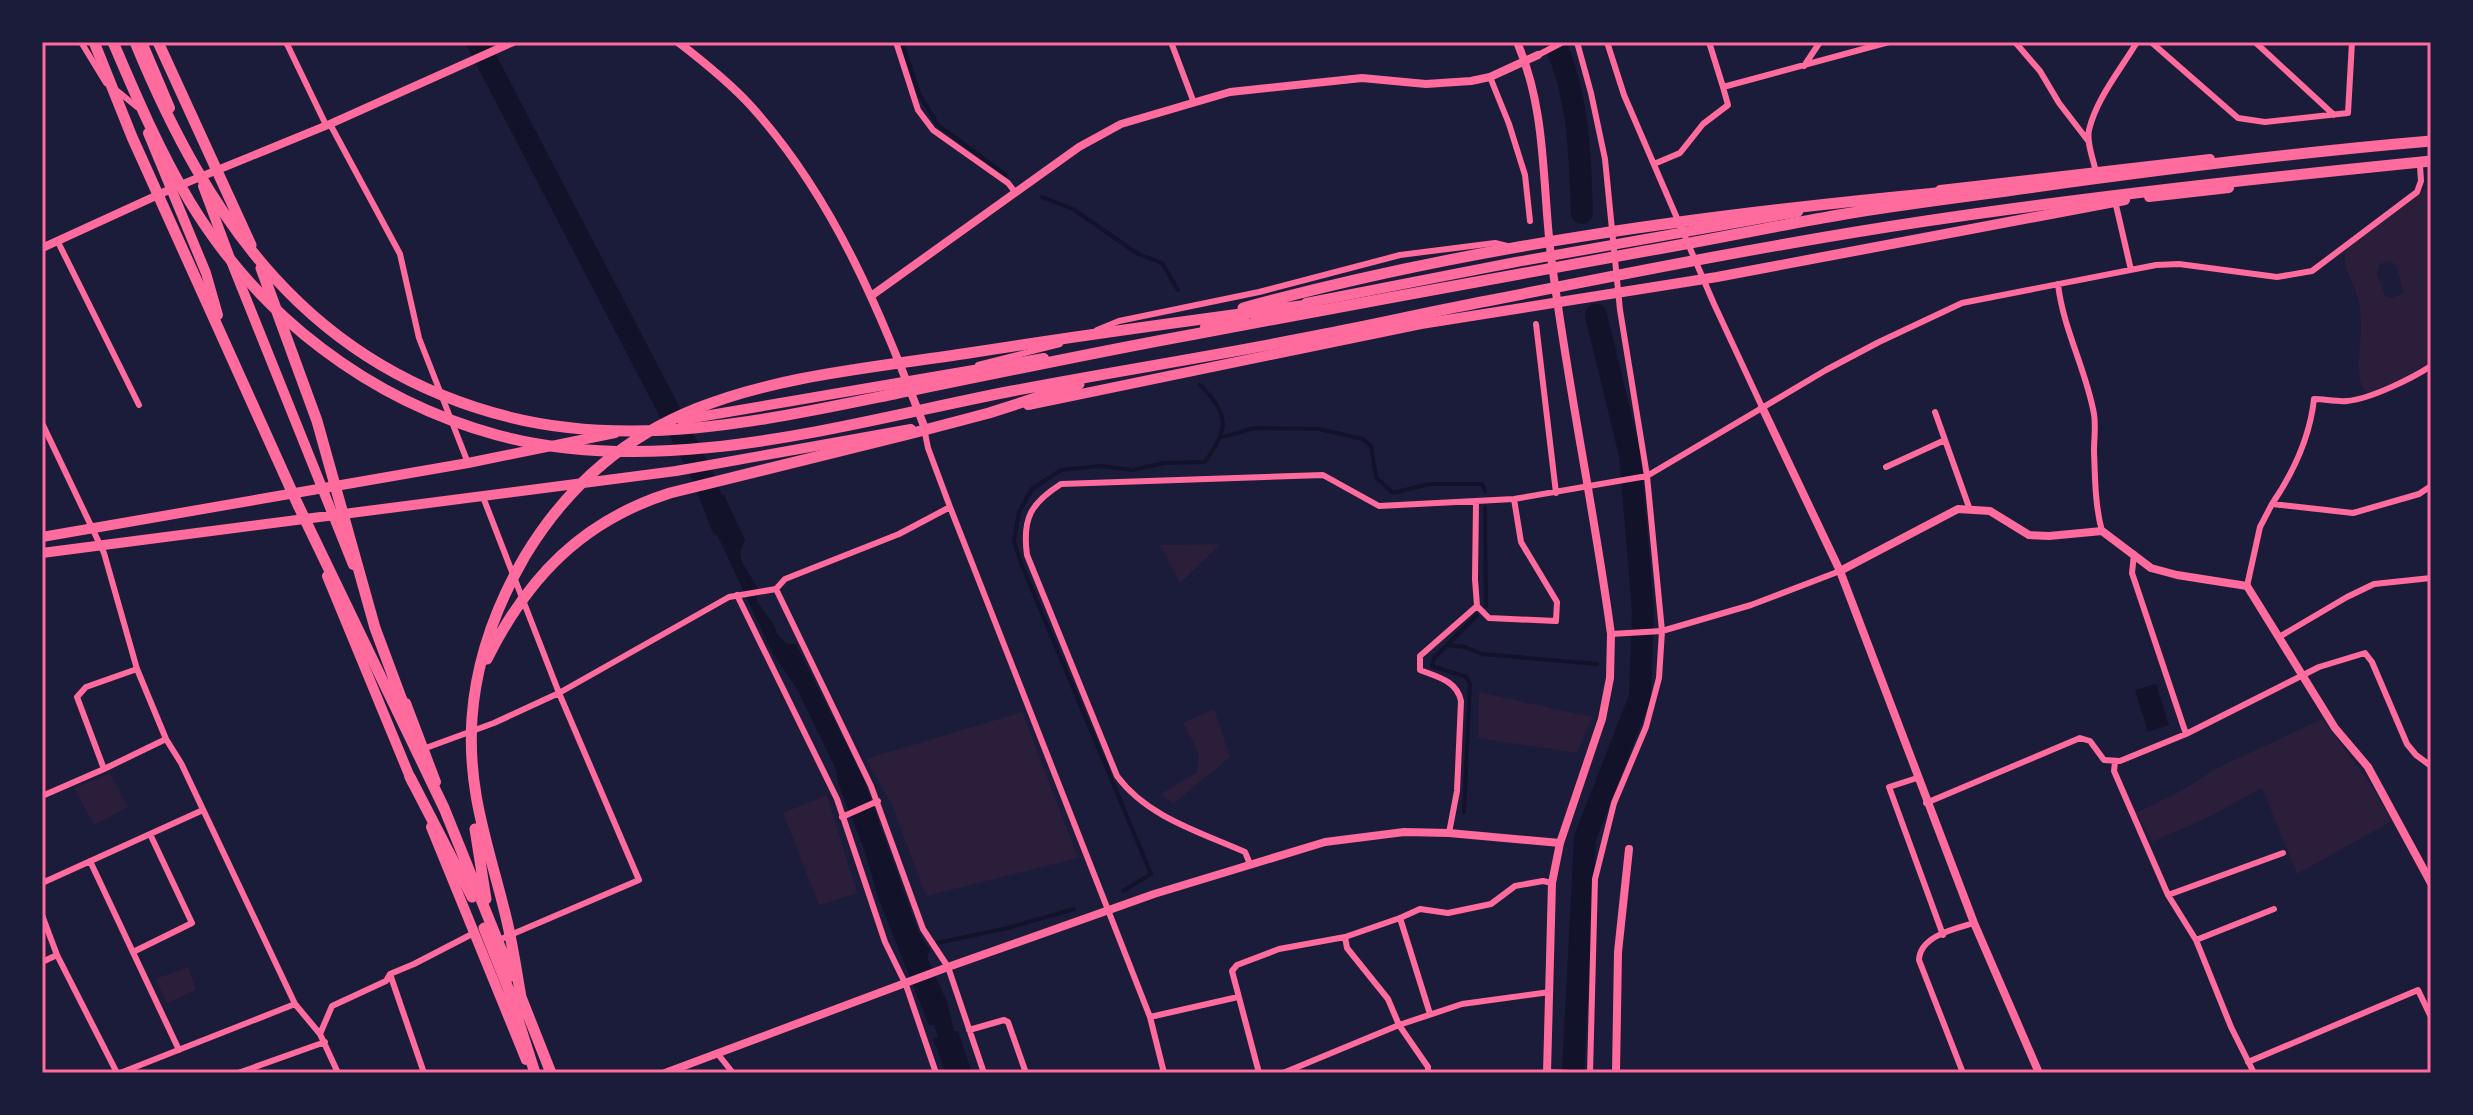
<svg xmlns="http://www.w3.org/2000/svg" width="2473" height="1115" viewBox="0 0 2473 1115" font-family="'Open Sans',sans-serif">
	<rect width="100%" height="100%" fill="#1b1b3a"/>
	<path fill="#2a1e3b" fill-rule="evenodd" d="M2431 187V360C2419 369 2387 395 2372 393 2350 391 2362 341 2361 326 2361 316 2360 304 2357 295 2353 283 2343 267 2345 254 2346 247 2351 243 2356 239L2421 191ZM2390 261 2396 265 2404 293 2391 298 2386 297 2377 274 2380 264Z
		M1221 544 1180 583 1160 545Z
		M1479 692 1592 717 1577 753 1478 738Z
		M1214 709 1230 757 1173 804 1161 794 1197 772 1199 753 1183 723Z
		M1022 712 1078 858 926 896 892 805 866 759Z
		M2322 719 2367 779 2392 821 2297 874 2262 788 2205 819 2152 842 2136 813 2181 791 2215 769Z
		M110 773 128 807 94 825 74 788Z
		M827 795 857 893 819 905 783 813Z
		M188 967 196 990 167 1003 155 979Z"/>
	<path fill="#12122b" d="M724 495 745 540 740 552 741 560 757 587V602L772 622 779 637 787 644H796L864 780 918 931 931 952 928 953V960L947 1002 954 1031H958L972 1073H946L933 1039 938 1037 934 1025H929L879 900 864 849 838 783 836 769 796 687 773 654 701 500Z
		M2156 684 2169 725 2148 732 2135 690Z"/>
	<g fill="none" stroke-linecap="round" stroke-linejoin="round">
		<path stroke="#12122b" stroke-width="4" d="M902 42 919 94 938 125 1006 175
			M1042 197 1073 209 1138 254 1162 263 1178 290
			M1222 437 1255 428 1319 429 1363 439 1371 446 1376 477 1393 493 1429 484H1482L1485 491
			M1485 508 1486 606
			M1447 645 1465 647 1482 654 1597 664
			M1464 812 1470 684 1466 677 1432 666 1434 658 1477 615
			M1123 891 1151 874 1021 563 1014 541 1019 512 1032 489 1061 470 1101 466 1133 470 1164 463 1205 462C1228 429 1231 416 1200 385
			M932 944 1008 928 1074 909"/>
		<path stroke="#12122b" stroke-width="22" d="M477 42 702 474 722 526
			M1554 42C1579 95 1580 156 1582 213
			M1573 1073 1585 838 1640 697 1643 610 1630 455 1596 315"/>
		<path stroke="#ff6b9d" stroke-width="6" d="M81 42 106 83
			M286 42 326 125
			M896 42 918 110 933 130 1008 183 1015 192
			M1171 42 1194 103
			M1577 42 1591 93 1605 159 1620 310 1647 476 1662 631 1659 678 1646 727 1614 803 1595 879 1590 1073
			M1607 42 1624 95 1714 304 1762 407
			M1709 42 1723 87 1889 42
			M2015 42 2040 71 2059 103 2089 142
			M2151 42 2238 118 2265 122 2348 113 2352 42
			M2255 42 2334 115
			M1538 55 1563 42
			M1804 66 1820 42
			M1490 77 1509 124 1525 175 1530 221
			M115 89 137 107
			M330 124 400 254 419 338 468 463
			M1654 164 1680 153 1703 124 1728 105 1723 87
			M2096 173C2094 160 2086 143 2089 130 2096 99 2121 69 2137 42
			M2115 201 2131 270
			M58 242 139 405
			M2058 284C2063 329 2086 369 2094 414 2096 426 2094 439 2094 451 2095 477 2095 506 2102 531
			M1536 324 1556 493
			M1097 330 1119 321 1259 292 1400 255 1495 243 1507 246
			M978 365 1060 344
			M1935 412 1970 510
			M42 423 104 553 137 669 166 739 181 763 295 1004 320 1034
			M924 428 928 448 950 507 1150 1017 1164 1073
			M1886 467 1945 440
			M483 497 559 693 639 880 501 939
			M2272 504C2293 473 2310 436 2314 399 2324 399 2336 402 2347 401 2370 399 2411 379 2431 366
			M2134 554 2132 573 2186 734
			M2247 586 2260 527 2272 504 2353 513 2419 494 2431 486
			M776 589 871 786 923 929 948 967 984 1073
			M737 595 837 799 885 942 906 985 936 1073
			M1477 606 1489 618 1556 621 1557 602 1521 542 1514 499
			M1611 634 1662 631 1751 605 1840 571
			M2279 637 2347 597 2374 584 2431 578
			M423 749 494 723 559 693 729 597 776 589 785 579 899 534 950 507
			M2115 762 2114 771 2168 895 2196 940 2231 1027 2254 1073
			M104 769 166 739
			M1917 778 1889 787 1943 935
			M42 796 104 769 77 697 86 687 137 669
			M1926 803 2080 738 2090 741 2104 760 2120 761 2186 734 2319 667 2365 653 2372 662 2407 744 2416 755 2431 766
			M842 817 878 801
			M1449 833 1457 791 1461 701C1457 681 1438 677 1420 670V656L1477 606 1475 579 1476 503
			M90 861 179 1050
			M1250 864 1245 852C1200 832 1147 817 1117 776L1027 555C1022 518 1031 503 1061 484L1323 475 1379 506 1514 499 1647 476 1826 370 1879 342 1962 303 2156 265 2179 264 2277 277 2312 271 2417 192 2421 181 2420 166
			M42 883 203 810
			M2168 895 2283 853
			M42 915 57 955 117 1073
			M1345 937 1347 948 1388 999 1399 1025 1428 1067V1073
			M2196 940 2274 909
			M133 952 192 923 150 834
			M42 962 57 955
			M390 974 424 1073
			M1430 1014 1400 918 1420 909 1448 913 1491 904 1515 886 1543 881 1552 883
			M1150 1017 1238 997
			M969 1030 1004 1020 1008 1022 1026 1073
			M717 1053 733 1073
			M2248 1062 2418 990 2431 1017
			M1547 1072 1569 1073
			M120 1073 295 1004
			M238 1073 325 1042
			M338 1073 320 1034 332 1006 386 981 390 974 414 964 474 933
			M1259 1073 1232 971 1237 965 1279 949 1345 937 1400 918
			M1283 1073 1399 1025 1462 1004 1550 992
			M1963 1073 1919 960C1920 936 1954 929 1974 923"/>
		<path stroke="#ff6b9d" stroke-width="8" d="M678 42C704 62 729 82 751 106 835 199 880 312 924 426
			M1517 42C1547 111 1542 184 1551 256 1567 383 1594 508 1611 634L1610 678 1602 719 1560 843 1552 883 1547 1073
			M42 248 171 189 330 124 513 42
			M871 296 1079 147 1121 124 1230 92 1362 78 1426 84 1471 81 1490 77 1538 55
			M1762 407 1840 571 1974 923 2039 1073
			M1840 571 1958 509 1990 511 2029 535 2049 536 2102 531 2151 568 2177 575 2247 586 2335 728 2368 767 2431 883
			M665 1073 948 967 1154 894 1325 842 1404 832 1449 833 1560 843
			M1616 1073 1618 952 1629 849"/>
		<path stroke="#ff6b9d" stroke-width="10" d="M333 515 353 565
			M327 576 412 782
			M406 703 436 782
			M431 827 526 1060"/>
		<path stroke="#ff6b9d" stroke-width="10" d="M142 42 170 108
			M148 133 206 273 218 315
			M203 186 231 261 333 515
			M1940 190 2210 159
			M2149 197 2229 188
			M1306 303 1516 262 1798 212
			M1205 327 1244 318
			M1028 405 1421 324 1717 277 2125 200
			M681 420 1044 358
			M42 537 468 463 615 433
			M42 553 676 471 911 429"/>
		<path stroke="#ff6b9d" stroke-width="11" d="M94 42 132 137 298 505 444 808 512 976
			M113 42C136 96 160 152 190 202 259 316 369 400 497 435 665 480 847 423 1012 391 1116 371 1221 355 1325 334 1379 324 1433 311 1487 301 1633 272 1779 243 1926 221 2094 196 2262 178 2431 161
			M135 42C209 222 310 367 509 417 638 449 767 420 894 394 993 374 1091 353 1190 335 1338 307 1487 280 1635 253 1705 241 1775 226 1845 214 1899 205 1953 198 2007 191 2148 171 2289 153 2431 141
			M158 42 251 245
			M261 268 317 421 375 628 406 711
			M1243 308C1473 245 1711 214 1947 192
			M487 659C528 577 582 521 670 493L913 433 989 413 1079 384
			M410 777 472 897
			M475 829 486 899
			M484 928 508 988 535 1073
			M519 992 551 1073
			M521 997C516 969 512 940 505 913 488 844 467 791 472 718 476 661 496 606 525 556 629 384 791 380 969 353 1084 335 1200 319 1316 304"/>
	</g>
	<rect width="2473" height="1115" fill="none" stroke="#1b1b3a" stroke-width="88"/>
	<rect x="44" y="44" width="2385" height="1027" fill="none" stroke="#ff6b9d" stroke-width="3"/>
</svg>
